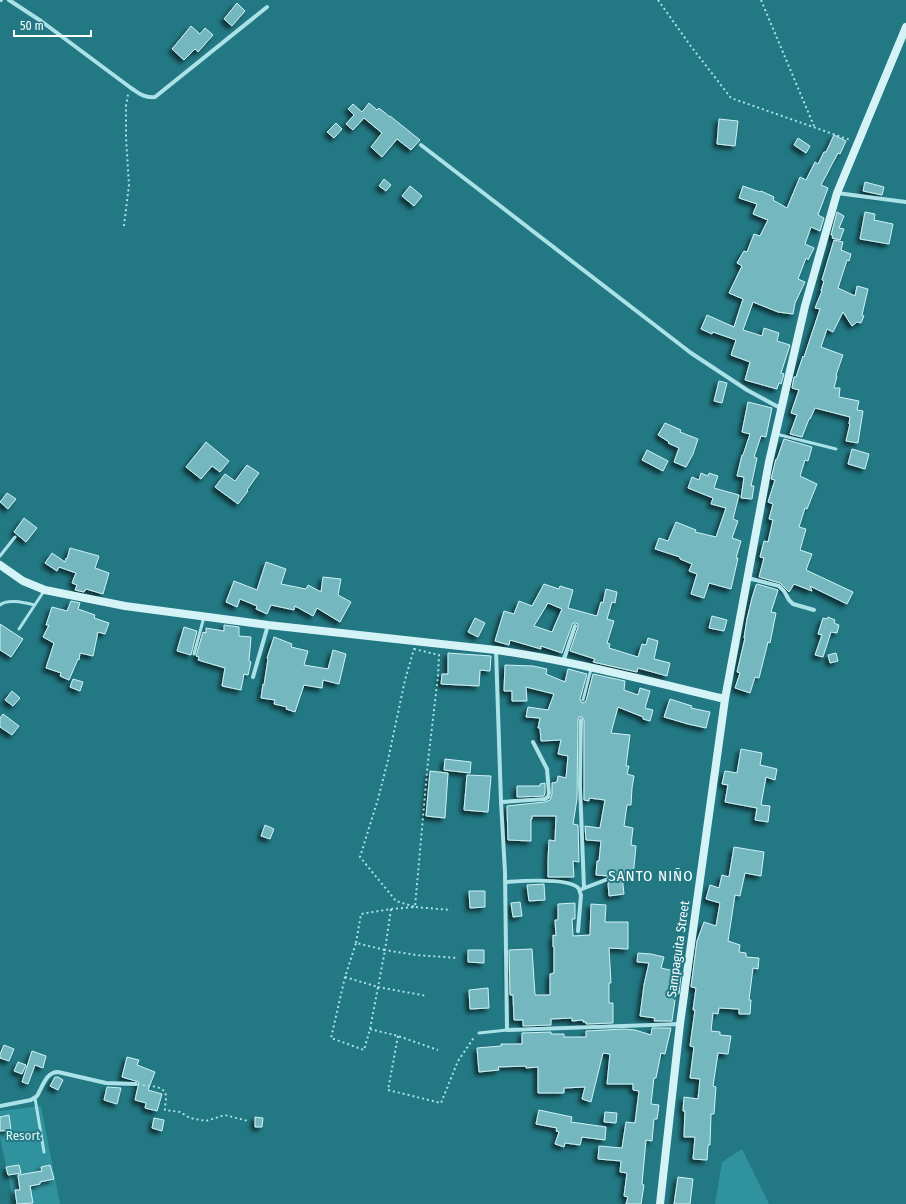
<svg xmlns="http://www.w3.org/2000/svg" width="906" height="1204" viewBox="0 0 906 1204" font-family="'Fira Sans Condensed',sans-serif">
	<defs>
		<filter id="shadow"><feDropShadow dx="-3.5" dy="3.5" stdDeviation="2" flood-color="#0009"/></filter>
	</defs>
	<rect width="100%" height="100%" fill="#227883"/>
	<path fill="#2f929d" d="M41 1106 60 1204H14L0 1137V1111Z
		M742 1149 769 1204H715L722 1162Z"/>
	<path fill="#74b7be" stroke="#cef2f6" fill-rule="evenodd" filter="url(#shadow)" d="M237 3 245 11 232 26 224 19Z
		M191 26 200 34 205 28 213 35 198 52 195 49 184 60 172 49Z
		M369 103 377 110 379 108 390 117V116L420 140 411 150 397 139 382 157 371 147 382 133 364 118 353 130 346 124 354 115 348 109 353 104 362 112Z
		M719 119 738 121 735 146 717 144Z
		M336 123 342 129 334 138 327 132Z
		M834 135 846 141 840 154 838 153 821 185 828 188 818 215 824 218 820 231 811 227 805 244 814 248 808 260 806 258 798 279 805 282 795 303 793 314 778 312 753 302 743 330 762 336 764 328 779 333 777 341 790 345 781 373 784 374 781 384 779 383 777 389 745 380 750 362 731 355 736 340 713 332 712 334 701 329 707 315 734 327 743 299 729 293 742 266 737 263 744 251 747 252 754 234 760 236 768 220 753 214 757 204 739 198 743 186 760 192 761 191 774 197 773 200 787 208 800 177 806 180 815 162 818 164 824 152H826Z
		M798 138 810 146 806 153 794 145Z
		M384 179 391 185 386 191 379 186Z
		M865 182 884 187 882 195 863 191Z
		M410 186 422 196 414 206 402 196Z
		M837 212 844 216 839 228 844 229 840 240 832 238 833 236 831 235Z
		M865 212 875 214 874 220 893 224 889 244 860 239Z
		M834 240 843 242 841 250 851 254 849 261 847 260 838 288 855 296 857 286 868 289 862 315 864 316 861 323 857 322 852 326 843 312 833 332 827 329 821 347 843 355 836 375 837 376 834 388H840L839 397 859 401 857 410 863 411 858 443 846 441 850 424H849L850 417 815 408 810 419H809L802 437 790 434 797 415 791 413 799 390 792 388 794 377H796L803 356 804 357 820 309 815 308 822 291H821L824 281 822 280Z
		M719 381 727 383 722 403 714 401Z
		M748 402 772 408 766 437 761 436 754 457 757 458 751 486H754L752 499 741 498 744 477 737 476 742 455H743L750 434 742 432Z
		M665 423 681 430 680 432 698 439 693 454 686 467 674 462 679 448 668 443 669 442 658 435Z
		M784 439 812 447 808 461 805 460 800 476 817 484 807 509 805 508 799 527 806 529 800 550 812 554 806 570 853 592 847 604 810 586 812 591 794 584 789 592 780 583 759 577 764 558 760 557 764 541 768 542 773 520 769 519 773 504 768 502 775 480 771 479 776 459H777Z
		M206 442 229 461 220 472 212 466 201 479 186 467Z
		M852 449 869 454 865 469 848 464Z
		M647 450 668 461 663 471 642 460Z
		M247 465 259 473 247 490 248 491 238 504 215 487 225 474 235 481Z
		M701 473 708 476 709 473 718 476 714 488 739 495 733 519 738 521 732 538 741 541 736 558H738L731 589 709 583 704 598 691 594 697 574 689 571 692 564 680 559V557L655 549 659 538 668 541 676 522 696 530 695 532 716 537 726 508 711 504 713 498 688 488 692 477 699 480Z
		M7 493 16 499 8 509 0 502Z
		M24 518 37 528 26 542 14 532Z
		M70 548 99 556 95 568 109 573 103 594 86 589 84 592 75 590 77 585 72 583 76 573 59 567 57 571 45 563 52 553 65 562 66 558 67 559Z
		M266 562 286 569 281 584 306 589 308 585 321 592 323 577 341 579 338 595 351 602 340 622 317 608 313 616 295 606 294 610 271 605 267 614 256 609 257 606 240 599 237 607 226 602 234 581 257 590Z
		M544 584 559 589 560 586 573 590 568 608 597 616 601 602 603 603 606 589 617 592 615 603 612 602 607 619 614 621 607 643 610 644 609 648 638 657 642 644 646 645 648 638 658 641 654 659 670 663 667 676 638 668 637 672 593 662 595 659 570 651 578 627V624L576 623H573L572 625 562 653 541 646V649L510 640 509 645 495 641 504 611 514 614 519 601 532 606ZM548 603 562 609 552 632 534 626Z
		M757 584 778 590 771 612 776 613 770 643 768 642 759 678 755 677 750 693 735 688 740 673 737 672 745 638H744L747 619 752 598 756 585Z
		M71 601 80 603 78 609 95 615 94 618 109 623 105 634 98 632 93 656 80 653 79 660 78 659 69 680 60 676 61 673 46 668 54 643 43 637 49 625H46L52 607 67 611Z
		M712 616 727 620 724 631 709 628Z
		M828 617 835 620 834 623 839 625 837 633 831 632 823 657 815 655 822 635 818 634 823 618 827 619Z
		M475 618 485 623 478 637 468 632Z
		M0 624 23 639 11 657 0 650Z
		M224 625 239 627V636L251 637 249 661 251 662 248 675 244 674 241 690 222 686 225 668 198 660 199 657 196 656 203 632 206 633V628L224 631Z
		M184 627 197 631 191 655 177 651Z
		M274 637 292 644 291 647 308 651 304 665 328 669 333 650 346 654 339 684 323 680 322 688 304 685 295 712 286 709 287 707 274 704 275 700 261 698 263 684 264 685 268 659 267 658Z
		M448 653 491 656 490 671 480 670 479 686 441 684 442 674H448Z
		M836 653 838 661 830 663 828 655Z
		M505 665 533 666 547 669 546 674 565 682 568 669 587 674 580 699 581 702 583 703 586 701 593 674 625 681 624 690 638 695 640 688 650 691 645 708 653 710 650 721 643 719V717L618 707 611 733 630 735 626 766H629L627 774 634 776 632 788 631 805H627L624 826 633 828 631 845 636 846 633 877 622 876 624 894 609 896 608 883 611 881V877L608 876 596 875 597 861H599L601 841 586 840 585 826 600 828 605 800 589 798V801L584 800V720L582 717H579L578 720 577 799 573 824 578 825 579 862 573 861 574 877H548V860L549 840 555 841 556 816H532V819H531V841L508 840 507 806 545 802 550 800 552 794V783L557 782 558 776 566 778 568 756 558 754 561 740 541 741 540 728H538L540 718 526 717 528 707 548 710 554 694 526 687 527 701H512V691H504Z
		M73 679 83 682 80 691 70 687Z
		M12 691 20 698 13 706 5 700Z
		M670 699 692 706 691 708 710 712 706 728 688 724 664 717Z
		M3 714 19 726 12 735 0 727V718Z
		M741 749 762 753 760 765 777 769 775 780 766 777 761 805 770 806 768 822 755 820 757 808 725 802 728 785 722 784 725 771 737 773Z
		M445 759 471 762 470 773 444 770Z
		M430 771 448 773 445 818 426 816Z
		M467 775 491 776 488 812 464 810Z
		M545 783V793L544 796 517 797V786H540V784Z
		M265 825 274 829 270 839 261 836Z
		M734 847 764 852 761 876 745 873 740 896 735 895 728 941 740 945 739 952 746 953V957L759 958 758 969 753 968 749 1000H751L750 1014H739V1009L719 1008 718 1014 713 1013 711 1031 720 1032V1035L731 1036 728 1054 718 1053 713 1086 716 1087 714 1114H711L710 1145H708L707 1160 693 1159 695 1137H684L685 1111H683L684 1097 698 1099 700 1079 690 1078 694 1047 690 1046 695 1010H693L696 988 691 987 697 941 704 922 716 926 720 903 706 899 710 885 719 888 722 875 729 877Z
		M544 884 545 900 529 901 527 885Z
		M469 891H485V907L470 908Z
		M520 902 522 916 513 917 511 903Z
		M575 903V919H572L573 936 590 935 591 904 606 905 605 922H628V949L609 948 611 983H609V1003H613V1023L586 1024V1022H583V1020L572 1021V1018L551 1019V1025L523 1026V1020H514L513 995H510L509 950 532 949 535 995H550V974L554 973V947H553V935L556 936 555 920H558V904Z
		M468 950H484V963L468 962Z
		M638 953 651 954 664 957 661 968 674 971V973L681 975 679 994 676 993 672 1021H654L655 1018 640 1016 644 985 649 963 637 962Z
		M488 988 489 1008 470 1009 469 990Z
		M652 1028H671L665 1054 661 1053 656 1078H654L651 1104 659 1105 657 1119H654L652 1141 646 1140 642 1184 644 1185 641 1204H626L628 1197 624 1196 627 1173 620 1172 621 1161 598 1159 599 1146 622 1148 626 1122 635 1123 639 1091 633 1090V1084H607L610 1054 603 1053 591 1102 582 1099 585 1087 564 1088V1093H538V1067L526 1068V1066L498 1067 499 1070 479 1072 477 1048 501 1046V1044H522V1033L551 1032V1034H564V1037H586V1031L624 1029 635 1030 651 1035Z
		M4 1045 14 1049 9 1061 0 1058V1054Z
		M32 1051 46 1056 43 1068 35 1065 28 1084 22 1082Z
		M127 1057 139 1060 137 1065 155 1072 148 1090 162 1094 157 1111 145 1108 146 1103 135 1100 139 1082 122 1077Z
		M18 1062 26 1065 22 1074 14 1071Z
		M55 1077H58L63 1080 58 1090 50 1086Z
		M107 1087 121 1088 117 1104 104 1100Z
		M539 1110 572 1117 571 1122 606 1127 605 1140 582 1137 580 1145 565 1143 564 1147 555 1144 559 1132 556 1131 557 1128 536 1124Z
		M605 1112 617 1113 616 1123 604 1122Z
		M9 1115 11 1130 0 1131V1117Z
		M255 1117 263 1118 262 1127H255Z
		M154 1118 164 1120 162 1131 152 1128Z
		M19 1165 21 1173 8 1175 6 1167Z
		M50 1165 54 1179 40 1182V1184L30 1186 33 1203 17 1204 15 1190H20L18 1175 42 1171 41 1167Z
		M678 1177 693 1179 690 1204H674Z"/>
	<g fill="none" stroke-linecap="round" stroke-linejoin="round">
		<path stroke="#aae2e8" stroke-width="2" stroke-dasharray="2 3" stroke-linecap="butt" d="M658 0 690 45 731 98 850 140
			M761 0 814 126
			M124 226 129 185 126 138V106L128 94
			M414 649 439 655 438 676 428 761 415 907 396 901 360 857 378 799 388 760 405 680Z
			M391 909 415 907 451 910
			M356 943 361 914 391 909 385 950 416 955 458 958
			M345 977 378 987 370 1029 364 1050 331 1038 345 977 356 943 385 950 378 987 427 996
			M370 1029 398 1036 438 1050
			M398 1036 388 1090 441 1103 458 1061 475 1036
			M143 1085C151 1086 166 1086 166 1097 166 1101 165 1106 165 1110L180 1112 190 1118 206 1121 225 1115 248 1121"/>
		<path stroke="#aae2e8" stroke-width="3" d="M776 434 836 449
			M0 556 15 537
			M0 605C8 598 26 603 35 605
			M19 629 44 591
			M194 654 204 617
			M583 700 591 669
			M479 1033 507 1030
			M35 1098 44 1152"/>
		<path stroke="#aae2e8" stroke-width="4" d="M0 0H1
			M9 0 41 21 131 88C140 94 144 98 155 97L267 7
			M421 145 691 353 747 390 782 409
			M837 193 906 202
			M748 578 779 586 784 591 789 600 793 604 814 610
			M496 650 501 802 505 872 507 1030 680 1024
			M563 662 575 626
			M253 677 268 625
			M581 720 580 786 584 888
			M501 802 545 799 548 797 549 793 547 769 533 742
			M505 882C519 881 571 877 579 889 580 891 580 894 581 895L578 931
			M582 889 608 879
			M0 1106 31 1100 37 1096C43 1086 46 1072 58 1072L106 1083 136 1084"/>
		<path stroke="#d4f3f7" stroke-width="8" d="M0 565 23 581 45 590 125 606 268 625 496 650C573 661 649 681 725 699
			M660 1204 680 1024 725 699 769 462 805 306 837 193 906 27"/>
	</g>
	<g text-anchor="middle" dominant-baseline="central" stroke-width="4" stroke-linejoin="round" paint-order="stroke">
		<g font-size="13" fill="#fff" stroke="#227883">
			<text transform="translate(678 949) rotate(-82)">Sampaguita Street</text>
		</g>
		<g font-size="13" fill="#daf5f8" stroke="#227883">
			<text x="23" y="1135">Resort</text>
		</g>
		<g font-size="15" letter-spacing="1" fill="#fff" stroke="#227883">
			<text x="651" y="876">SANTO NIÑO</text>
		</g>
	</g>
	<path d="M14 30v6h77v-6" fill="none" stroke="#ffffff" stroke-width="2"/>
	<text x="20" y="30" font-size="12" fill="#ffffff" stroke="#227883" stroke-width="3" paint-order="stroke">50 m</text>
</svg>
